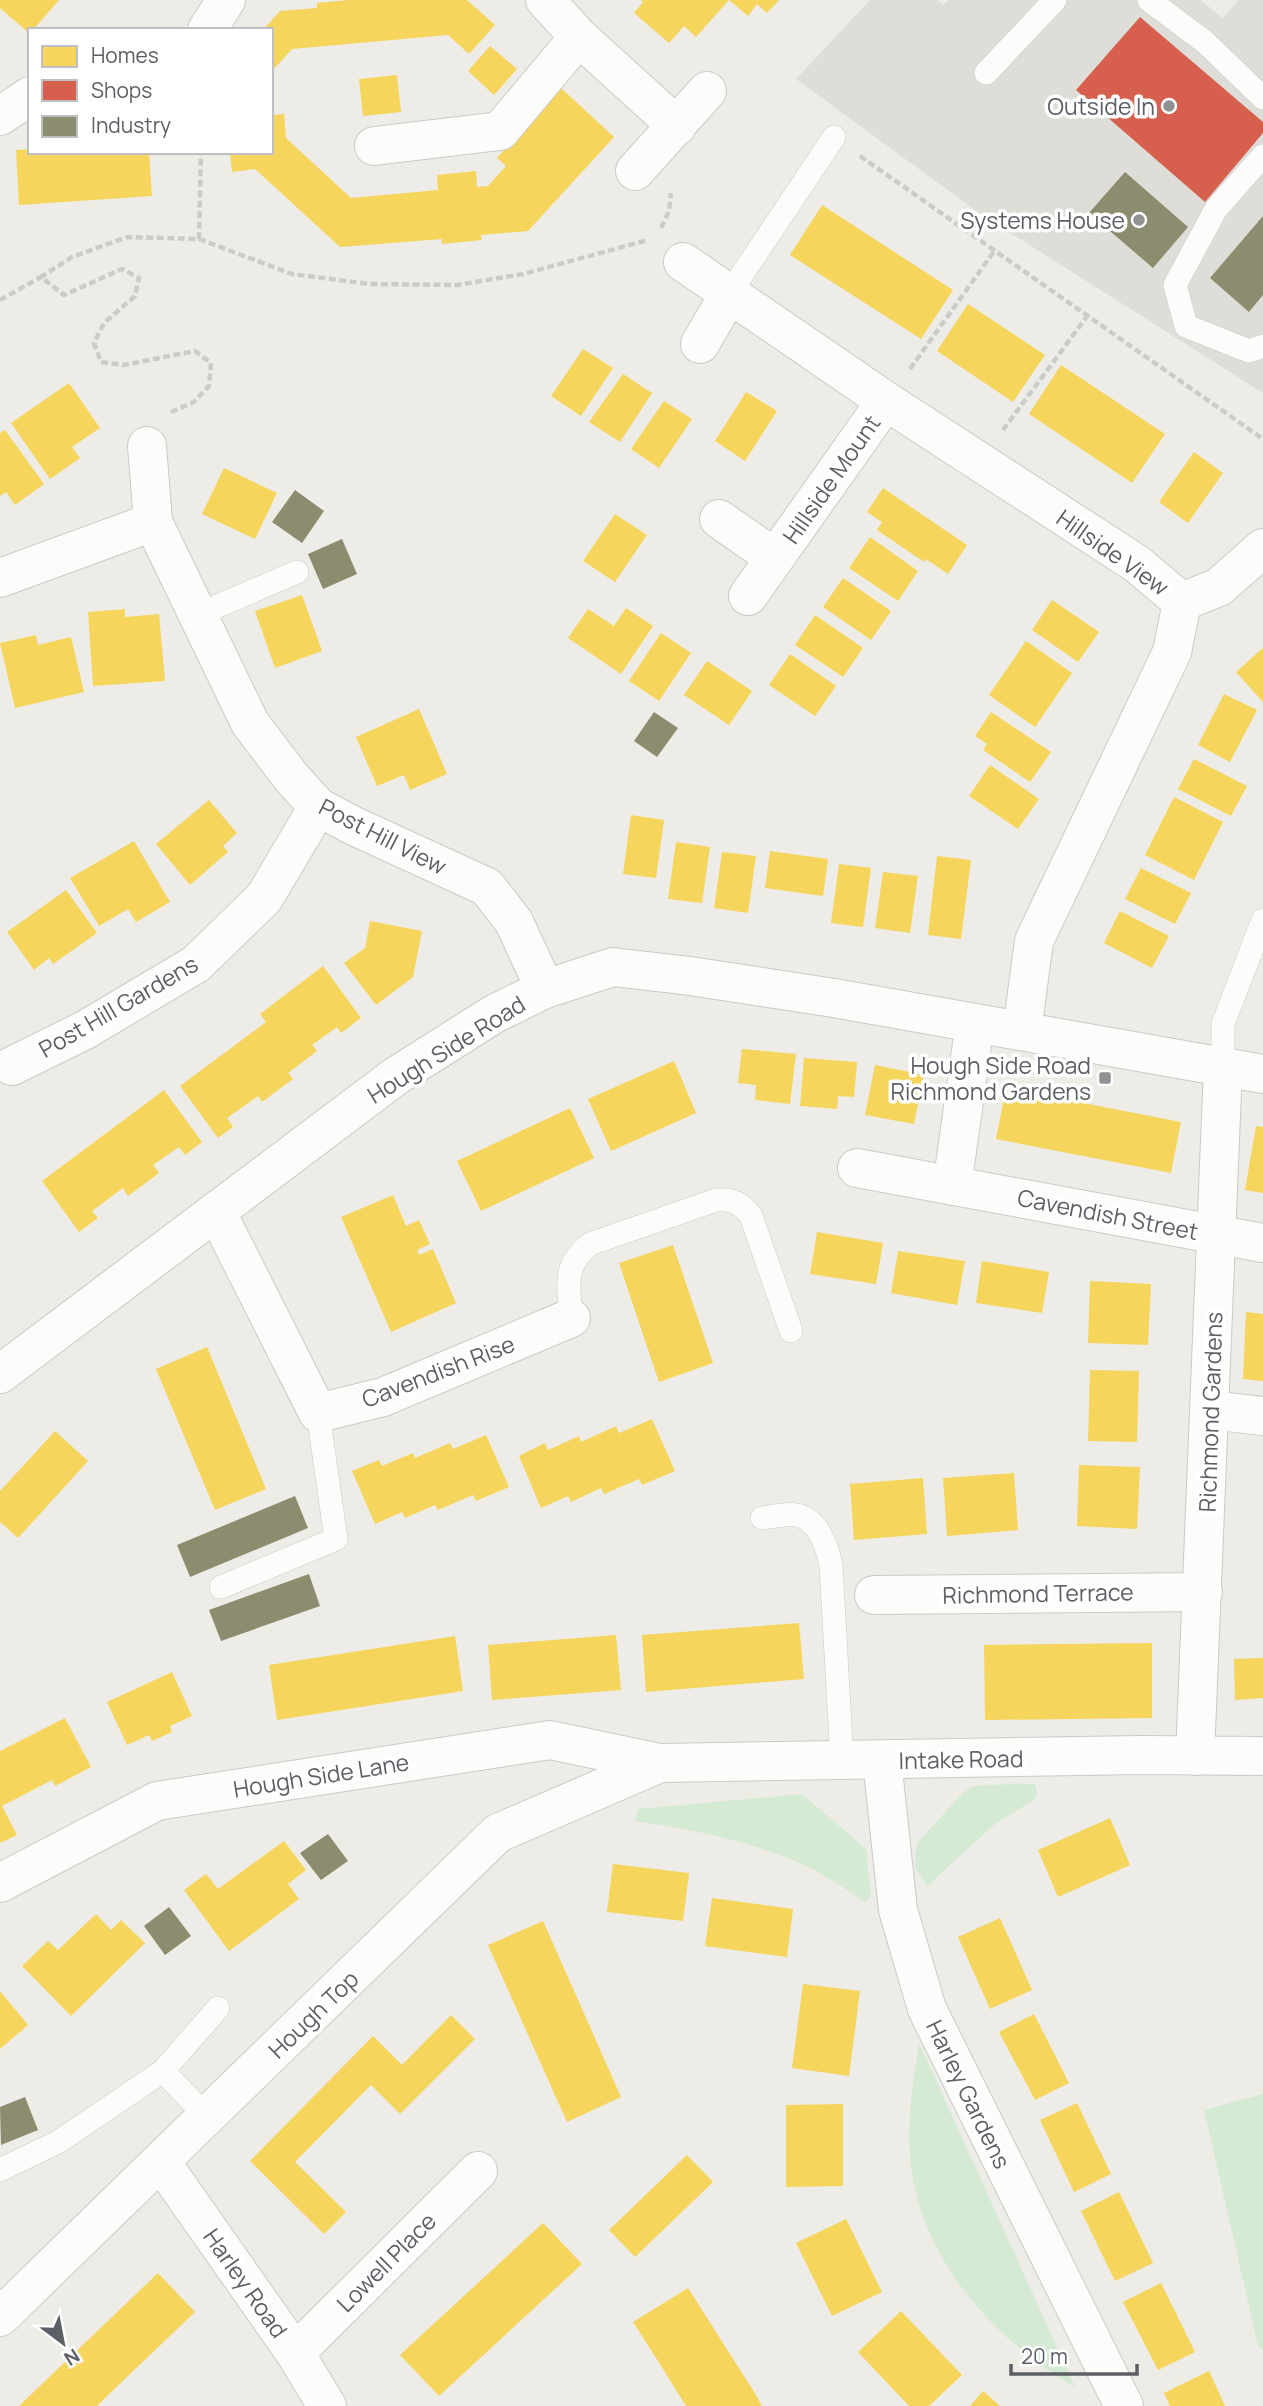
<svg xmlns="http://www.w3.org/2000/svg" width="1263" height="2406" viewBox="0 0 1263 2406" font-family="Manrope,sans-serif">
	<rect width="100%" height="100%" fill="#edece7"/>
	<path fill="#deddd8" d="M870 0H937L943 5 949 0H1200L1223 18 1239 0H1263V393L979 213 796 79Z"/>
	<path fill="#d4ead2" d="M1035 1784 1037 1792 1035 1799 995 1824 927 1886 915 1868V1854L918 1842 958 1798 969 1788 981 1785Z
		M802 1794 866 1849 871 1895 866 1903C846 1889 824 1874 802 1864 750 1841 691 1829 635 1821L638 1809Z
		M919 2043 1075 2387C996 2342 922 2260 911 2166 906 2125 913 2083 919 2043Z
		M1263 2094V2351L1258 2345 1204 2110Z"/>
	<path fill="#f6d55c" d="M0 0H59L33 30H30V34L0 8Z
		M349 0H467L495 25 469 54 448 35 292 49 274 69 271 67V30H263L280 11 317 8V3Z
		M641 0H729L696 37 684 26 669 43 634 13 643 2Z
		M729 0H779L767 13 757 4 748 16Z
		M490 46 517 69 494 95 468 71Z
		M397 75 401 112 363 116 359 79Z
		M561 88 614 137 528 231 481 235 482 240 442 244V239L340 247 255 169 232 172 230 152H271V115L284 114 286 138 351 198 438 190 437 175 476 171 477 187 488 186 506 166 497 158Z
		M30 149V152H149L152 196 19 205 16 150Z
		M822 205 953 290 921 339 790 255Z
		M968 304 1045 355 1013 402 937 351Z
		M583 349 613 368 581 416 551 396Z
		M1061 365 1165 434 1132 483 1029 414Z
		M623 374 652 393 620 442 589 422Z
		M69 383 100 428 72 447 80 458 50 479 11 423Z
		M746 392 777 411 745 461 715 441Z
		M664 401 692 419 659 468 631 449Z
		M5 430 44 484 15 505 6 492 0 496V433Z
		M1194 452 1223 473 1188 523 1159 502Z
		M224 468 277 493 255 539 202 514Z
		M883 488 967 545 948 574 926 559 924 562 877 530 882 522 867 512Z
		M615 514 647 535 615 582 583 561Z
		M870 537 918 571 898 601 849 568Z
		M843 578 891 611 871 640 823 607Z
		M302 595 322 651 275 668 255 611Z
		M1052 600 1099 632 1078 662 1032 630Z
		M626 608 653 626 621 674 568 638 588 609 614 626Z
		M125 609V617L159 614 165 681 93 686 88 612Z
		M815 615 863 648 843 677 795 645Z
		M661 633 691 653 659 701 629 681Z
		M36 635 38 645 71 637 84 692 15 708 0 643Z
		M1026 641 1072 673 1035 727 989 695Z
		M1263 648V702L1236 672Z
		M790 654 836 686 815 716 769 685Z
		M707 661 752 691 729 725 684 695Z
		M1224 694 1257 710 1230 762 1198 745Z
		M419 709 447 774 410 790 404 775 377 786 356 737Z
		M991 712 1051 752 1030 782 983 750 987 744 975 736Z
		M1194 759 1247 786 1231 816 1178 789Z
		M990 765 1039 799 1018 829 969 796Z
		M1174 797 1223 822 1194 880 1145 855Z
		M209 800 237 833 223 846 228 852 190 885 156 844Z
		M631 815 664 820 656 878 623 874Z
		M134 841 170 902 136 922 128 909 99 926 70 878Z
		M676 842 710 847 702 903 668 899Z
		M770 851 828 859 823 896 765 888Z
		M722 852 756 856 748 913 714 908Z
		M937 856 971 860 961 939 928 935Z
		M839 864 871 868 863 927 831 923Z
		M1141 868 1191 893 1175 924 1125 899Z
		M883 872 918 876 910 933 875 928Z
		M66 890 97 933 53 964 49 958 34 970 7 932Z
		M1120 911 1169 936 1152 968 1104 943Z
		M370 921 422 931 413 977 376 1005 344 963 365 948Z
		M323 966 361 1018 341 1033 337 1027 312 1045 317 1051 288 1073 293 1079 262 1102 258 1096 227 1118 233 1127 218 1138 180 1086 266 1022 260 1014Z
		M742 1049 796 1054 790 1104 755 1100 756 1085 738 1083Z
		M804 1058 857 1062 854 1097 838 1096 837 1109 800 1106Z
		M674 1061 696 1113 611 1151 588 1099Z
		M875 1065 924 1075 914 1124 865 1115Z
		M1006 1088 1181 1122 1171 1173 996 1139Z
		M164 1090 202 1142 185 1155 179 1147 153 1165 159 1173 128 1196 123 1188 92 1211 98 1218 79 1232 42 1181Z
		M570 1108 594 1158 481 1211 457 1161Z
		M1256 1126 1263 1127V1193L1245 1190Z
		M393 1195 406 1226 419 1220 430 1244 417 1250 418 1252 419 1255 433 1249 456 1303 391 1332 341 1217Z
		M817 1232 883 1243 876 1284 810 1274Z
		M673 1245 713 1363 659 1382 619 1263Z
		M898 1251 965 1261 957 1305 891 1293Z
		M982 1261 1049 1272 1042 1313 976 1303Z
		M1090 1281 1151 1284 1148 1345 1088 1343Z
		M1246 1312 1263 1314V1381L1243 1379Z
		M207 1347 266 1489 215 1510 156 1369Z
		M1090 1370 1139 1371 1137 1442 1088 1441Z
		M652 1419 675 1471 642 1485 639 1479 604 1494 601 1488 571 1502 568 1496 541 1508 519 1456 545 1443 548 1450 579 1436 581 1442 616 1426 619 1433Z
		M55 1431 88 1461 18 1538 0 1522V1491Z
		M486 1435 509 1487 476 1501 473 1495 438 1510 435 1505 405 1518 402 1512 375 1524 352 1471 379 1460 382 1466 413 1453 415 1458 450 1443 453 1449Z
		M1079 1465 1140 1467 1137 1529 1077 1526Z
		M1014 1473 1018 1530 947 1536 943 1478Z
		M923 1478 927 1534 854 1540 850 1484Z
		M799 1623 804 1679 646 1692 642 1635Z
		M616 1635 621 1690 492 1700 488 1645Z
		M455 1636 463 1691 277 1720 269 1665Z
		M1152 1643V1718L985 1720 984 1645Z
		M1263 1658V1698L1235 1700 1234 1659Z
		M172 1672 192 1716 170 1726 172 1732 152 1741 149 1735 127 1745 107 1702Z
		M65 1718 91 1767 55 1786 52 1780 2 1806 17 1835 0 1843V1751Z
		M1110 1818 1130 1865 1058 1897 1038 1850Z
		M284 1841 306 1870 288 1884 299 1899 229 1951 184 1890 206 1874 218 1889Z
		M613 1864 689 1873 683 1921 607 1912Z
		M712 1898 793 1909 787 1957 705 1946Z
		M96 1914 111 1930 121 1920 145 1943 71 2016 22 1966 48 1941 58 1950Z
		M1000 1918 1032 1990 990 2009 958 1937Z
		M543 1921 621 2097 567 2122 488 1945Z
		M803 1984 860 1991 849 2076 792 2068Z
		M0 1991 28 2025 0 2049Z
		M1034 2014 1069 2083 1035 2100 999 2032Z
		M451 2015 475 2039 400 2114 371 2085 295 2162 346 2212 324 2234 250 2161 373 2036 402 2065Z
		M1077 2103 1111 2174 1074 2192 1040 2120Z
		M843 2104V2186L786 2187V2105Z
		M687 2155 713 2182 635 2257 609 2230Z
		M1119 2192 1153 2263 1115 2281 1081 2211Z
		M846 2219 882 2292 832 2316 796 2243Z
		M543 2223 582 2264 439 2396 400 2355Z
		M158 2273 195 2312 106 2397 97 2406H19Z
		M1161 2283 1195 2352 1158 2370 1123 2302Z
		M688 2288 756 2395 762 2406H686L651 2350 633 2322Z
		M901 2311 962 2375 929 2406H909L858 2352Z
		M1209 2371 1225 2406H1170L1164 2393Z
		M983 2391 1000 2406H970Z"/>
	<path fill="#d6604d" d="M1140 17 1263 122V133L1205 202 1076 90Z"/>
	<path fill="#8c8c6e" d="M1125 172 1188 227 1153 268 1089 213Z
		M1263 216V295L1249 312 1210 278Z
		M295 490 324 511 302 543 272 522Z
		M342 539 357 574 323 589 308 554Z
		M654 712 678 728 657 757 634 741Z
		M295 1496 308 1528 190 1577 177 1545Z
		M309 1574 320 1606 221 1641 209 1610Z
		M328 1834 348 1861 321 1880 300 1853Z
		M169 1907 191 1936 165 1955 144 1926Z
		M25 2097 38 2130 1 2145 0 2107Z"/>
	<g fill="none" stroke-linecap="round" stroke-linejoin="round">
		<g stroke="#cacac9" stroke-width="24">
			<path id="lane" d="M1149 0 1205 42 1263 98
				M986 73 1055 0
				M1263 156 1216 209 1175 285 1186 326 1249 351 1263 346
				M729 294 834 137
				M197 615 297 572
				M1223 1067V1024L1263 920
				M571 1318C569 1285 562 1267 590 1244L716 1200C733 1199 741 1203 751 1216L791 1331
				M762 1518C773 1517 787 1513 797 1515 819 1520 827 1546 831 1565L842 1761
				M221 1587 336 1539 318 1413
				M163 2071 207 2117
				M0 2170 58 2142 163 2071 218 2008"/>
		</g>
		<g stroke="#cacac9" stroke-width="40">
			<path id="street" d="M545 0 579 37 677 126
				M207 30 226 0
				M0 116 30 96
				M374 146 500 131 579 37
				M635 171 707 91
				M683 262 886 401 1137 564 1182 602 1172 652 1034 941 1022 1031
				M700 344 729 294
				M147 446 153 522
				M719 519 775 558
				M0 578 153 522 250 723 291 777 318 807 354 826 487 887 514 922 545 989
				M748 596 886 401
				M1182 602 1219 587 1263 548
				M12 1066 85 1030 196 964 264 898 318 807
				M857 1168 1263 1243
				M952 1186 975 1023
				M216 1211 318 1413 383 1397 571 1318
				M1210 1410 1263 1416
				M874 1595 1203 1592
				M1195 1756 1223 1067
				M882 1761 898 1910 927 2009 1124 2406
				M0 1883 157 1801 550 1740 660 1763 1141 1755 1263 1756
				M161 2162 295 2353 327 2406
				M0 2317 498 1833 660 1763
				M295 2353 478 2171"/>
		</g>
		<g stroke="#c9c9c8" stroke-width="40">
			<path id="secondary" d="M0 1374 396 1076 494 1014 545 989 613 967 690 976 834 998 1263 1074"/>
		</g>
		<path stroke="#c9cdca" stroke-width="4.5" stroke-dasharray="7 3.5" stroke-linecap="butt" d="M860 156 1263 439
			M661 228 669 211 671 193
			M199 239 292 274 369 284 457 285 523 274 648 240
			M0 300 41 277
			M910 369 995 250
			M171 412 194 402 209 386 211 363 195 351 124 365 101 362 94 343 104 323 135 296 139 278 122 269 64 295 41 277 72 257 127 237 199 239 201 152
			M1003 430 1088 315"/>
		<use href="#lane" stroke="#fcfcfb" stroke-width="23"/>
		<use href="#street" stroke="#fcfcfb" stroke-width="38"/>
		<use href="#secondary" stroke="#fcfcfb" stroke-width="38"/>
	</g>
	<g fill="#8f9193" stroke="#fff" stroke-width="2.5">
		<circle cx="1169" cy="106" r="7"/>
		<circle cx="1139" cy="220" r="7"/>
		<rect x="1098" y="1071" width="14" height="14" rx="3.5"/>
	</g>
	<g text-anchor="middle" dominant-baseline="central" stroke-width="7" stroke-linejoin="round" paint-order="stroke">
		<g font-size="23" fill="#5c6066" stroke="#fff" text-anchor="end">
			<text x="1155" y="106">Outside In</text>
			<text x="1125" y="220">Systems House</text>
			<text x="1091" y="1065">Hough Side Road<tspan x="1091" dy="26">Richmond Gardens</tspan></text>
		</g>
		<g font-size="23" fill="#5c6066" stroke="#fff">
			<text transform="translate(831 479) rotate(-55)">Hillside Mount</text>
			<text transform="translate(1113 552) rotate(35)">Hillside View</text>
			<text transform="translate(383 836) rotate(27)">Post Hill View</text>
			<text transform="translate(118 1006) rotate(-30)">Post Hill Gardens</text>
			<text transform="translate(446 1049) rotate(-32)">Hough Side Road</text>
			<text transform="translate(1108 1214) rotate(11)">Cavendish Street</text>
			<text transform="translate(438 1371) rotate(-21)">Cavendish Rise</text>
			<text transform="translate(1210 1412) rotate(-88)">Richmond Gardens</text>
			<text transform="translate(1038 1593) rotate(-1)">Richmond Terrace</text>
			<text transform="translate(961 1759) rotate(-1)">Intake Road</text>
			<text transform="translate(321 1775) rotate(-9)">Hough Side Lane</text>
			<text transform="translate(313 2014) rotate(-44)">Hough Top</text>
			<text transform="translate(969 2094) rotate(64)">Harley Gardens</text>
			<text transform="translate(386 2262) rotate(-45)">Lowell Place</text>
			<text transform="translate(246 2283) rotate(55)">Harley Road</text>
		</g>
	</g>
	<rect x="28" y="28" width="245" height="126" fill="#ffffff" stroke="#bebfc2" stroke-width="2"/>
	<rect x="42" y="46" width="35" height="21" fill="#f6d55c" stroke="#bebfc2" stroke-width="2"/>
	<text x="91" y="63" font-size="21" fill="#5c6066">Homes</text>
	<rect x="42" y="80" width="35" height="21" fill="#d6604d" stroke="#bebfc2" stroke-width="2"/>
	<text x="91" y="98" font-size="21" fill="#5c6066">Shops</text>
	<rect x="42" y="116" width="35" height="21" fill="#8c8c6e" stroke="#bebfc2" stroke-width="2"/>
	<text x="91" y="133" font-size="21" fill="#5c6066">Industry</text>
	<g transform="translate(63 2343) rotate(148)" stroke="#ffffff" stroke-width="5" paint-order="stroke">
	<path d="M0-5L12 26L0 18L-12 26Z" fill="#5c6066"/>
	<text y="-10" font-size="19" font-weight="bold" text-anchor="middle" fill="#5c6066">N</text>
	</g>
	<path d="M1011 2364v10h126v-10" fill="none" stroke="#5c6066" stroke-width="3.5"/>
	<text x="1021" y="2364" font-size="21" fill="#5c6066" stroke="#ffffff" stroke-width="5" paint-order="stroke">20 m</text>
</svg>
